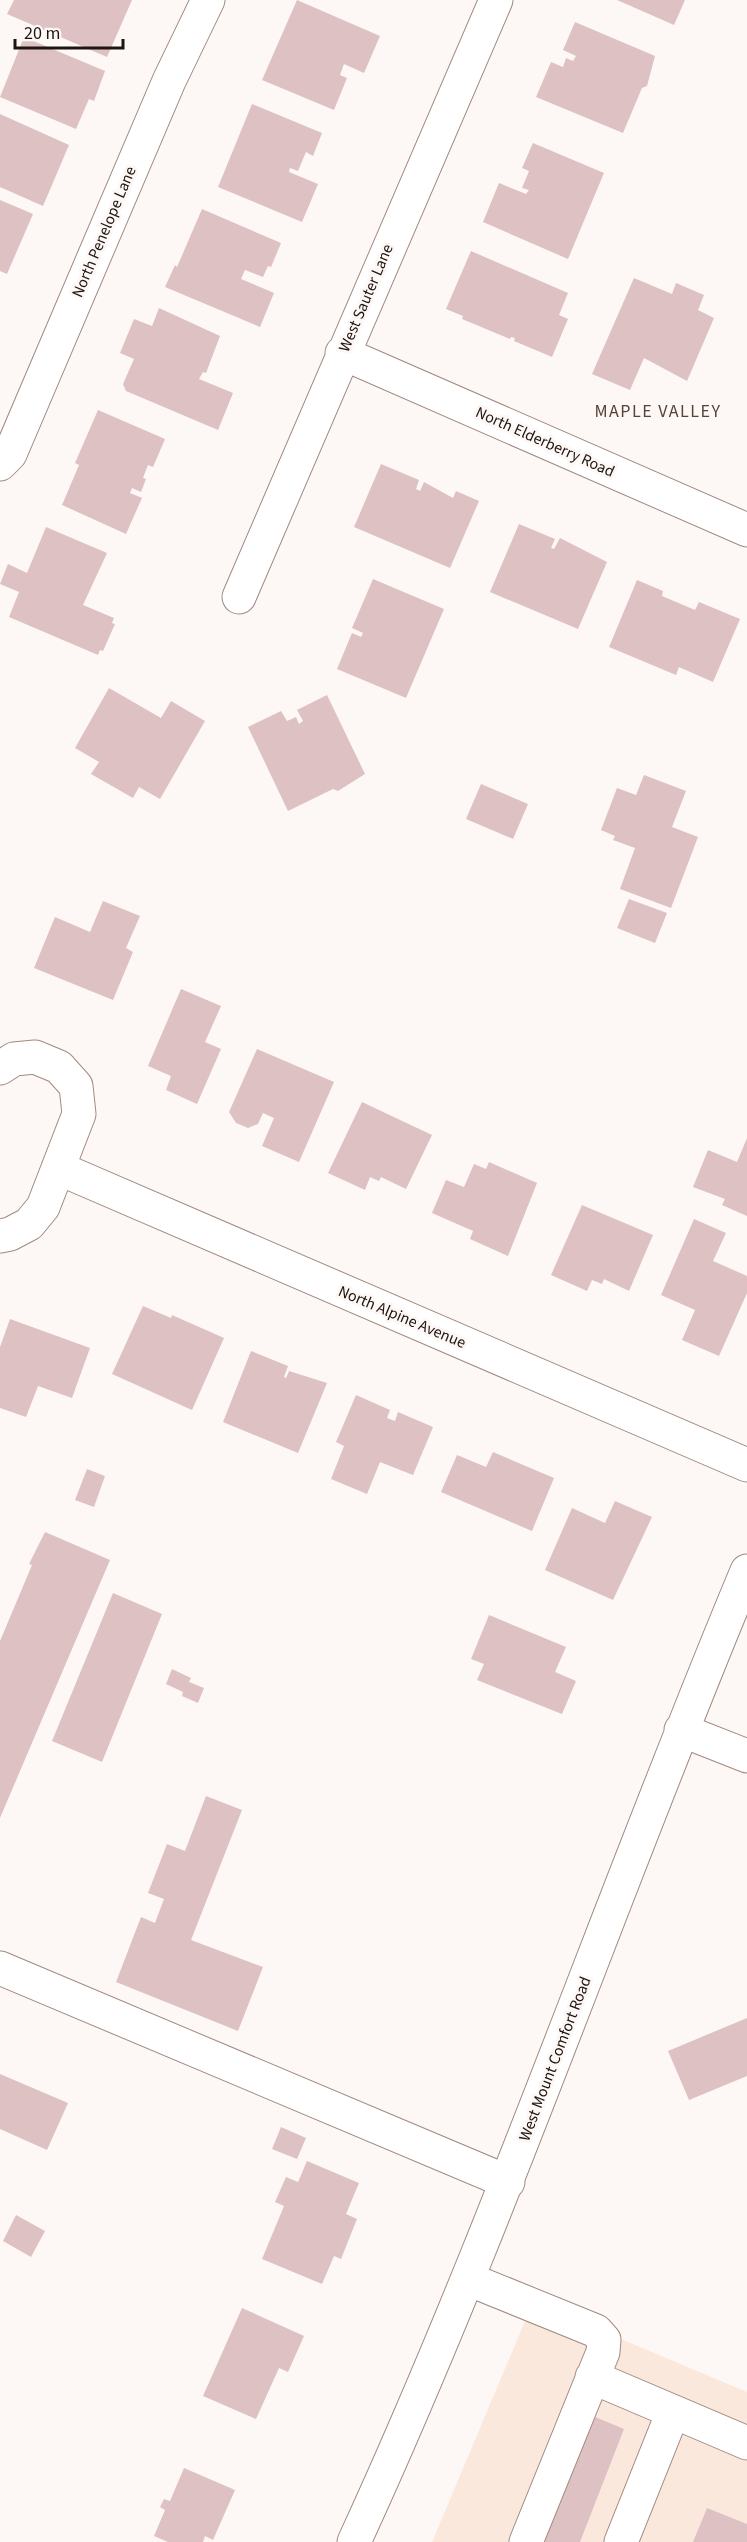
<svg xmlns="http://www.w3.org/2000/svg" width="747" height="2542" viewBox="0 0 747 2542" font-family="'Source Sans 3',sans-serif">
	<rect width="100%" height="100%" fill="#fdf8f5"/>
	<path fill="#fbe8dd" d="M533 2302 747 2392V2542H432Z"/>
	<path fill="#dec1c2" d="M14 0H132L107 57 7 14Z
		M297 0 380 36 364 73 344 64 340 75 347 78 334 110 262 80Z
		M617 0H685L674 25Z
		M575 22 655 56 647 86 642 88 623 133 536 97 551 62 563 67 566 58 573 61 576 56 563 50Z
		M24 37 105 71 94 101 89 99 76 129 0 97Z
		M252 104 322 133 313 156 306 152 298 171 290 168 289 172 318 184 302 222 218 187Z
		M0 114 69 145 43 206 0 187Z
		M533 143 604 173 568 259 483 222 499 183 526 194 529 190 522 188 529 171 522 168Z
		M0 200 33 214 7 274 0 271Z
		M202 209 281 243 271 267 268 266 263 277 245 270 241 279 274 293 260 327 165 287 175 265 177 267Z
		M471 251 568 293 559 315 568 319 552 357 514 341 515 338 511 337 510 339 462 319 463 316 446 309Z
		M634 278 672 294 676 283 704 295 698 310 714 318 687 381 644 358 630 390 592 374Z
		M159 308 220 336 206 373 203 372 199 379 233 393 218 430 126 391 123 384 134 359 120 353 134 319 152 326Z
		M98 410 165 439 153 467 148 465 143 478 146 479 141 492 132 488 130 493 142 498 126 534 62 505 79 465 75 463Z
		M381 464 419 480 416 489 420 491 424 482 453 498 456 491 479 501 450 568 354 527Z
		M519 524 555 539 551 548 554 549 560 538 607 562 578 629 490 592Z
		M46 527 107 553 83 605 114 618 112 623 115 624 103 651 100 650 98 655 9 617 19 592 0 584 8 564 27 573Z
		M373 579 444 609 406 698 337 669 352 633 361 637 363 633 352 628Z
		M637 580 663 591 662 596 695 610 699 602 740 619 713 682 679 667 676 675 609 647Z
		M109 688 161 718 171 701 205 721 160 799 139 787 133 798 91 774 99 762 75 748Z
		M327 695 365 774 338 791 333 789 288 811 248 727 281 711 287 721 296 717 299 724 303 721 297 710Z
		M644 775 686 791 672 827 698 837 671 908 620 889 635 848 613 840 615 836 601 830 617 788 636 795Z
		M481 784 528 804 513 839 466 819Z
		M629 899 667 913 655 943 617 928Z
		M103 901 140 916 126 948 133 952 113 1000 34 968 55 917 90 932Z
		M181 989 221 1006 205 1042 221 1049 197 1104 166 1090 171 1076 148 1066Z
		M257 1049 334 1082 299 1162 262 1146 274 1118 263 1113 258 1124 248 1128 236 1123 229 1112Z
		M362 1102 432 1135 406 1189 381 1177 379 1181 370 1177 365 1190 328 1173Z
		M747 1138V1216L722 1205 725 1199 693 1187 708 1150 737 1162Z
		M489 1162 537 1183 508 1256 470 1239 473 1231 432 1213 446 1180 464 1187 474 1164 486 1169Z
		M582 1205 653 1235 629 1291 604 1279 602 1284 592 1280 587 1291 551 1275Z
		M694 1219 726 1233 713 1261 747 1276V1293L719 1356 682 1340 695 1310 661 1295Z
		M143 1306 171 1318 172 1315 224 1338 192 1410 112 1374Z
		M10 1319 90 1348 72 1398 38 1386 26 1417 0 1408V1347Z
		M251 1351 288 1366 284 1377 286 1378 289 1371 327 1383 298 1453 223 1422Z
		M356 1395 390 1410 387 1418 395 1421 398 1412 433 1427 413 1475 380 1462 367 1494 331 1479 344 1446 336 1442Z
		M493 1452 554 1478 532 1531 441 1492 457 1455 486 1467Z
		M87 1469 105 1476 94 1507 75 1500Z
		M615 1501 652 1517 613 1600 545 1570 572 1508 605 1523Z
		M45 1532 110 1560 0 1818V1641L32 1565 29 1564Z
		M113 1593 162 1614 102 1762 52 1741Z
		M489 1615 566 1647 555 1672 576 1681 562 1714 477 1680 484 1664 471 1659Z
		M172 1669 191 1678 189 1682 204 1688 198 1703 182 1696 183 1692 166 1684Z
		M206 1796 242 1810 191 1940 263 1967 238 2031 116 1982 141 1917 155 1923 164 1899 148 1893 167 1844 185 1851Z
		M747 2018V2076L689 2100 668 2051Z
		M0 2074 68 2103 47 2150 0 2129Z
		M281 2127 306 2138 297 2159 272 2149Z
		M307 2161 359 2183 346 2214 357 2219 341 2259 334 2256 322 2284 262 2259 284 2206 275 2202 286 2177 298 2182Z
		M16 2215 45 2231 31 2257 3 2241Z
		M242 2308 304 2336 288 2372 279 2368 256 2419 203 2396Z
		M588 2414 624 2429 580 2542H537Z
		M184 2468 235 2490 213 2540 205 2536 203 2542H168L154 2536 165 2510 160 2507 164 2499 170 2501Z
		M707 2508 747 2524V2542H693Z"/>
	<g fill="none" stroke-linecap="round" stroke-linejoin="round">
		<g stroke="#a18a7e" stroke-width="35">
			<path id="minor" d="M342 353 747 530
				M0 464 10 454 169 81 208 0
				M239 597 496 0
				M0 1068 14 1059 35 1057 59 1067 76 1086 79 1114 43 1207 29 1224 10 1234 0 1236
				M58 1168 747 1465
				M681 1730 747 1756
				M0 1968 508 2182
				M468 2279 596 2331 604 2340 603 2352 526 2542
				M592 2377 747 2443
				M354 2542C500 2225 612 1893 747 1571
				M621 2542 673 2412"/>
		</g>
		<use href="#minor" stroke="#fff" stroke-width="33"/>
	</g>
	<g text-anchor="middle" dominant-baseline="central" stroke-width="6" stroke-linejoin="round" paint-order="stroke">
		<g font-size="16" fill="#1e1511" stroke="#fdf8f5">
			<text transform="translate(104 232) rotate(-67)">North Penelope Lane</text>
			<text transform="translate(366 298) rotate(-67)">West Sauter Lane</text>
			<text transform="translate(545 442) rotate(24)">North Elderberry Road</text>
			<text transform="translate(402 1317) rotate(23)">North Alpine Avenue</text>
			<text transform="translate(555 2059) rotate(-69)">West Mount Comfort Road</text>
		</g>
		<g font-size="18" letter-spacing="1.5" fill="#564237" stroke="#fdf8f5">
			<text x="658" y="411">MAPLE VALLEY</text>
		</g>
	</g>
	<path d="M15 39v9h108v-9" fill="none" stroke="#1e1511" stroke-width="3"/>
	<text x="24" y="39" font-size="18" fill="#1e1511" stroke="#fdf8f5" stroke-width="4.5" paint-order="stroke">20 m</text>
</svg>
